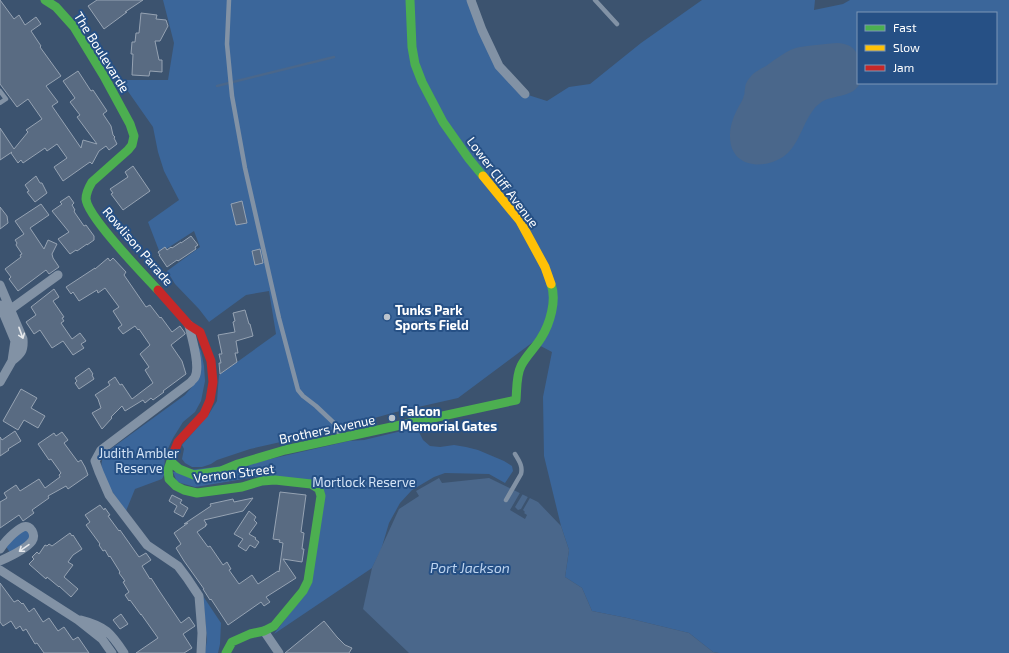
<svg xmlns="http://www.w3.org/2000/svg" width="1009" height="653" viewBox="0 0 1009 653" font-family="'Exo 2',sans-serif">
	<rect width="100%" height="100%" fill="#3c536f"/>
	<path fill="#3b669a" fill-rule="evenodd" d="M163 0H471L499 66 525 94 547 101 569 87 590 84 641 43 702 0H815L814 10 843 4 850 0H1009V653H719L713 652 689 633 627 618 592 611 582 588 565 577 569 550 561 526 544 456 543 397 552 352 533 342 458 398 396 412 299 439H294L250 449 217 460 211 464 202 467H192L185 463 182 459 184 449 182 445 209 414 217 401 219 375 276 334 269 291 246 295 209 322 199 309 175 284 167 271 200 247 194 231 160 253 148 222 179 200 164 171 158 152 153 127 120 80H168L174 43ZM858 13H996V83H858Z
		M196 342 201 351 204 366 205 381 201 401 195 412 183 422 173 438 165 455 164 475 162 479 135 489 126 511C118 499 98 476 102 461 103 456 108 452 112 448L185 395 196 382Z
		M414 428 419 432 423 440 430 446 440 447 454 445 466 447 478 450 504 461 512 466 513 471 505 483 489 474 445 473 434 477 412 490 400 503 389 523 381 550 372 568 274 634 309 588 323 490 255 477 202 486 195 487 177 482 173 472 257 462 349 441 364 440Z
		M27 527 32 537 11 554 5 545Z
		M203 596 221 623 220 644 218 653H205L207 639Z"/>
	<path fill="#4a678b" d="M837 43C864 45 858 62 858 83H860C854 97 835 95 823 101 820 103 816 106 814 109 802 124 799 146 783 157 761 171 729 166 730 135 730 125 734 115 739 106 741 103 743 99 744 95 745 94 744 91 745 89 745 83 749 78 753 74 757 71 762 68 766 66 776 59 788 49 800 47 812 45 825 44 837 43Z
		M439 478 442 483 489 478 538 502 561 526 569 550 565 577 582 588 592 611 627 618 689 633 713 652 719 653H409L363 609 372 568 399 509 419 496 416 491Z"/>
	<path fill="#3c536f" d="M521 491 524 492 515 507 518 510 521 509 529 495 531 496 523 510 525 512 524 513 527 515 525 519 510 510Z"/>
	<g fill="none" stroke-linecap="round" stroke-linejoin="round">
		<path stroke="#4a678b" stroke-width="2.5" d="M217 86 334 57"/>
	</g>
	<path fill="#596b82" stroke="#96a3b3" d="M0 0 14 19 19 15 25 25 36 17 41 24 31 31 41 46 40 47 61 76 46 86 58 102 52 106 81 148 83 140 97 144 77 117 80 115 70 102 75 98 63 81 78 71 91 91 93 90 107 111 103 114 111 126 113 135 115 137 114 138 117 144 109 150 106 146 99 151 92 164 90 162 63 181 54 167 67 158 57 144 47 151 45 148 23 163 21 160 18 163 11 153 12 152 0 160V128L14 149 28 132 26 130 42 119 28 99 17 107 0 84Z
		M97 0H143L125 12H127L104 29 88 6Z
		M141 13 157 15 156 19 166 20 168 26 160 41H155L159 60H162V72L150 71 149 76 132 75 133 54H131L132 42H135L136 33H139Z
		M133 166 150 191 123 210 111 194 113 193 110 189 128 177 125 172Z
		M36 176 40 183H42L47 193 35 202 27 192 29 191 25 185Z
		M69 196 74 203 72 205 75 210 74 211 75 213 84 226 86 225 94 236V240L87 245V244L77 251 76 250 70 254 58 239 69 232 52 211 62 204 60 202Z
		M242 201 247 223 236 225 231 204Z
		M41 204 49 215 30 228 44 249 48 240 57 244 52 254 53 258 59 267 49 274 46 270 18 291 9 279 11 277 5 269 21 257 20 255 22 254 16 245 17 243 15 240 24 234 15 221Z
		M0 207 7 216 8 223 0 229Z
		M191 236 198 245 195 247 196 249 178 261 177 260 167 267 159 255H160L158 252 165 247 167 250 171 247 172 248 181 242V243Z
		M260 249 263 263 255 265 252 251Z
		M108 258 110 261 113 258 126 272 124 275 146 307 150 305 160 318 161 317 172 332 180 326 185 333V334L171 345 182 361 186 374 163 391 164 392 153 400 151 398 145 403 143 400 125 411 122 406 111 417 112 418 102 429 92 413 101 408 98 399 95 395 110 385 108 382 115 377 120 385 122 384 132 399 153 383 145 370 149 367 140 354 150 345 139 329 138 330 135 326 123 334 118 328 122 325 113 311 119 307 105 288 98 293 97 290 79 301 73 292 71 294 66 287 95 268V269Z
		M54 289 59 297 53 301 64 317 62 318 64 321 61 323 72 339 80 333 86 341 81 344 84 348 73 355 63 341 52 348 40 330 34 334 26 322 36 315 31 307Z
		M245 310 249 324H250L253 336 236 341 238 353H235L237 362 220 374 219 363H221L219 354H222L218 335 235 332 233 322 235 321 233 313Z
		M89 368 93 374 92 375 94 379 79 389 75 383 77 381 75 378Z
		M21 389 37 398 31 408 45 416 38 428 24 420 18 430 3 421Z
		M15 431 21 441 8 449 9 450 0 456V437L2 440Z
		M62 432 68 440 64 443 78 462 81 460 85 467 88 475 68 489 66 486 48 496 49 498 32 510 34 513 23 521 19 515 0 528V502L7 498 4 493 16 485 20 491 39 479 45 488 60 477 59 475 61 473 51 459 49 460 38 444 54 433 56 436Z
		M280 492 306 495 301 532 304 533 302 549H304L302 562 283 559 296 578 266 597 270 602 264 606 261 602 228 625 211 599 210 600 203 589H204L184 561 176 548 181 544 174 533 188 523 184 524 211 506 210 504 233 499 234 502 253 498 243 511 204 520 207 525H205L206 526 197 532 208 547 210 546 223 565 227 562 231 569 229 570 239 584 252 575 258 584 278 571 279 572 283 543 279 542 280 540 273 539Z
		M172 495 182 500 180 503 188 508 183 517 174 512 177 506 169 501Z
		M100 505 104 510 105 508 110 515 108 516 119 531 120 530 139 557 146 553 151 560 142 566 150 579 151 578 160 592 181 623 189 617 195 626 183 634 192 648 184 653H136L158 638 141 614V615L130 600 129 601 125 595 129 592 123 582 125 581 119 573 120 572 110 556 109 557 105 550 103 551 99 545 100 544 86 525 90 522 85 515Z
		M249 511 256 517 254 520 257 523 249 534 256 538 255 539 259 542 255 548 250 545 246 551 238 546 243 539 234 534Z
		M70 533 72 536 73 535 82 549 73 555 68 562 73 565 64 577 78 589 71 597 59 586V587L47 577 46 579 29 564 34 559 32 557 37 552 39 554 45 545 47 546 49 544 52 546Z
		M0 583 14 602 18 600 22 604 23 603 29 612 34 608 43 622 49 618 58 631 64 627 73 640 78 637 89 653H44L37 643 35 644 26 629 23 631 20 626 16 629 11 621 3 626 0 622Z
		M121 614 128 624 120 629 113 620Z
		M324 621 337 637 345 645 352 648 349 653H285Z"/>
	<g fill="none" stroke-linecap="round" stroke-linejoin="round">
		<path stroke="#8292a5" stroke-width="4.5" d="M229 0 227 44 232 96 245 168 279 318 298 390 303 396 316 406 335 424 340 436
			M595 0 617 24
			M0 91 6 99 0 103
			M506 500 521 474C523 466 519 461 515 454"/>
		<path stroke="#8292a5" stroke-width="9" d="M471 0 472 3 482 30 499 66 525 94
			M0 285 23 339C24 351 21 354 12 361
			M0 305 15 341 12 361 0 382
			M11 309 58 275
			M189 325C191 337 201 365 195 377 195 378 192 380 191 382L101 450 95 461 99 472 109 495 147 545 178 566 187 578 199 596 202 633 201 653
			M0 549C5 541 15 531 23 527 31 524 36 535 32 541 26 549 9 557 0 561
			M0 570 78 620 102 639 112 653
			M81 620C105 626 111 633 124 653
			M264 631 279 653"/>
		<path stroke="#4caf50" stroke-width="9" d="M45 0 56 7 74 27 105 78 130 124 134 136 132 145 128 150 92 182C89 187 86 193 86 199 87 216 144 275 158 290
			M410 0 412 47 415 64 422 82 443 122 469 159 483 176
			M174 452 168 470 169 479 176 486 184 490 197 493 242 487 262 481 275 480 311 484 319 489 321 496 308 581 303 591 274 626 264 631 250 634 232 642 226 653
			M171 462 179 469 194 475 221 471 238 464 285 450 516 400C517 389 516 376 521 366 526 356 535 348 541 338 550 324 557 300 551 284"/>
		<path stroke="#ffc107" stroke-width="9" d="M483 176 520 221 545 267 551 284"/>
		<path stroke="#c62828" stroke-width="9" d="M158 290 189 325 200 332 211 361 213 382 210 400 204 414 178 442 174 452"/>
	</g>
	<defs><path id="oneway-shaft" d="M-6 0H5M1.5-3L5.5 0L1.5 3" fill="none" stroke-width="1.6" stroke-linecap="round" stroke-linejoin="round"/></defs>
	<g stroke="#e6e9ed">
		<use href="#oneway-shaft" transform="translate(21 333) rotate(70)"/>
		<use href="#oneway-shaft" transform="translate(24 548) rotate(145)"/>
	</g>
	<g fill="#bbc3cd" stroke="#265085" stroke-width="1.5">
		<circle cx="387" cy="317" r="4"/>
		<circle cx="392" cy="418" r="4"/>
	</g>
	<g text-anchor="middle" dominant-baseline="central" stroke-width="4" stroke-linejoin="round" paint-order="stroke">
		<g font-size="13" fill="#fff" stroke="#265085">
			<text transform="translate(102 52) rotate(58)">The Boulevarde</text>
			<text transform="translate(503 182) rotate(53)">Lower Cliff Avenue</text>
			<text transform="translate(138 246) rotate(49)">Rowlison Parade</text>
			<text transform="translate(327 429) rotate(-12)">Brothers Avenue</text>
			<text transform="translate(234 473) rotate(-7)">Vernon Street</text>
		</g>
		<g font-size="13" font-weight="bold" fill="#fff" stroke="#265085" text-anchor="start">
			<text x="395" y="310">Tunks Park<tspan x="395" dy="15">Sports Field</tspan></text>
			<text x="400" y="411">Falcon<tspan x="400" dy="15">Memorial Gates</tspan></text>
		</g>
		<g font-size="13" fill="#d4e4f6" stroke="#265085">
			<text x="139" y="453">Judith Ambler<tspan x="139" dy="15">Reserve</tspan></text>
			<text x="364" y="482">Mortlock Reserve</text>
		</g>
		<g font-size="14" font-style="italic" fill="#bcd3ef" stroke="#265085">
			<text x="470" y="567">Port Jackson</text>
		</g>
	</g>
	<rect x="857" y="12" width="140" height="72" fill="#265085" stroke="#7d96b6"/>
	<rect x="865" y="25" width="20" height="6" fill="#4caf50" stroke="#7d96b6"/>
	<text x="893" y="32" font-size="12" fill="#ffffff">Fast</text>
	<rect x="865" y="45" width="20" height="6" fill="#ffc107" stroke="#7d96b6"/>
	<text x="893" y="52" font-size="12" fill="#ffffff">Slow</text>
	<rect x="865" y="65" width="20" height="6" fill="#c62828" stroke="#7d96b6"/>
	<text x="893" y="72" font-size="12" fill="#ffffff">Jam</text>
</svg>
